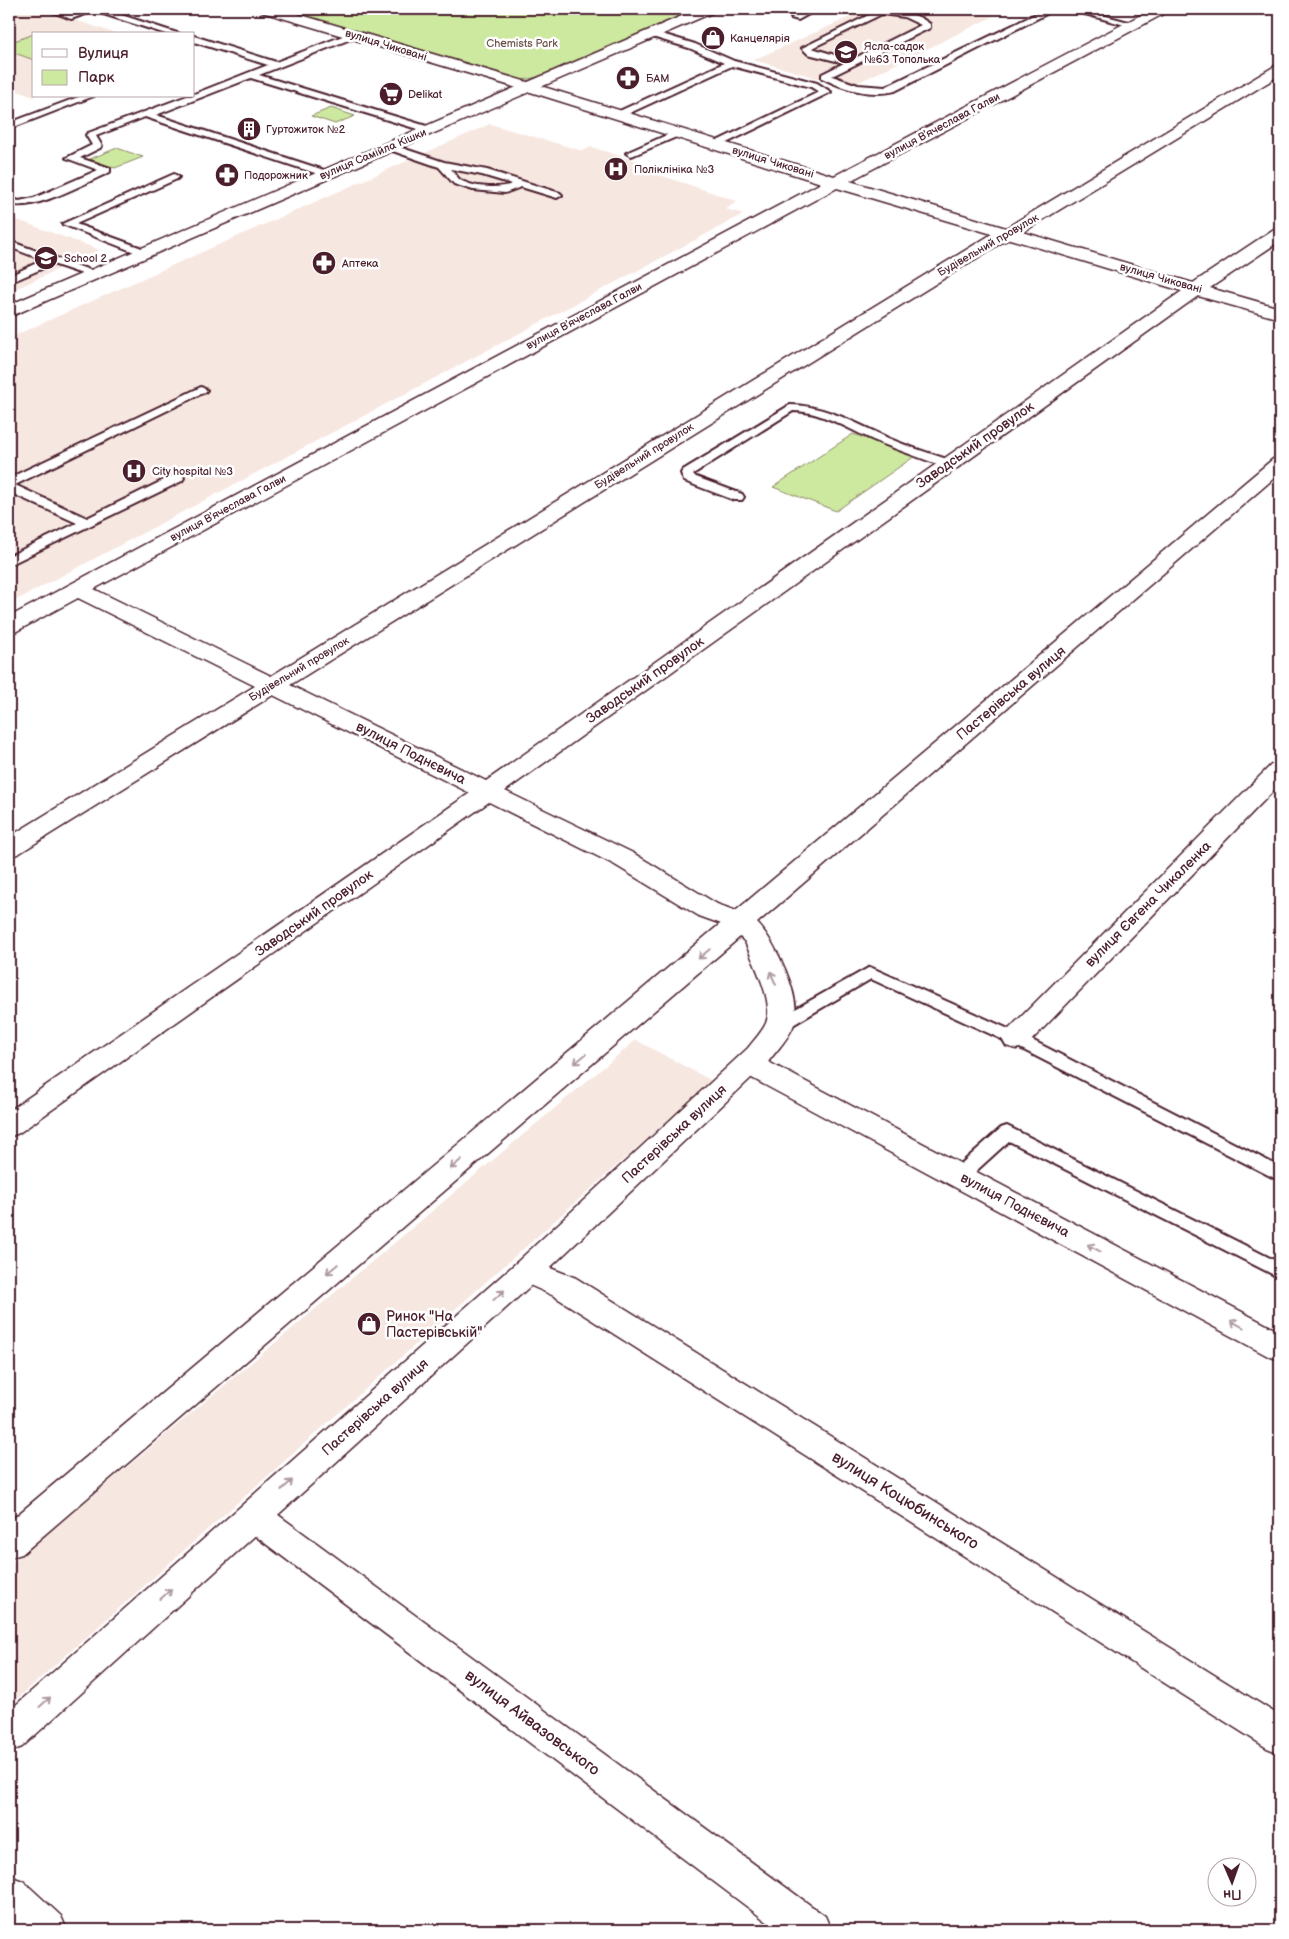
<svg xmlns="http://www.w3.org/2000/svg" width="1289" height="1939" viewBox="0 0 1289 1939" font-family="'Balsamiq Sans',sans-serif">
	<rect width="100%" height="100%" fill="#fff"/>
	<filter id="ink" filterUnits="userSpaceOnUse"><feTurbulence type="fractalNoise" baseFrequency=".02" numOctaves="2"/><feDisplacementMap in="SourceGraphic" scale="10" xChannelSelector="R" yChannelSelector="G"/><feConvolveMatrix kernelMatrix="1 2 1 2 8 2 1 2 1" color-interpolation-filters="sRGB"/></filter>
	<g filter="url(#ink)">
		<path fill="#f7e7e1" d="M9 9H71L57 14 117 34H34V96H37L34 97 9 88Z
			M868 9H966L994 16 849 87 753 60Z
			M490 124 583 151 591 147 656 167 648 171 737 201 725 209 744 214 9 604V338Z
			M9 217 100 250 9 292Z
			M636 1040 712 1081 9 1706V1566Z"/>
		<path fill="#cde9a0" stroke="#8c8466" d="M281 9H697L538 77 523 80 513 78Z
			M34 34V60L9 51V43Z
			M331 108 355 116 335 124 311 116Z
			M117 148 143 157 115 168 90 159Z
			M853 434 915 456 836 511 773 487Z"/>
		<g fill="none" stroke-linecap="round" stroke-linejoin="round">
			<g stroke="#4a1f2b" stroke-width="4">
				<path id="lane" d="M45 9H57L71 13 84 9H103L180 34H166L94 11 71 19Z
					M808 9H818L798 20 791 18Z
					M1046 9H1056L895 91C871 97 843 89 822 78V74L844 63 808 54 802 48 881 9 909 13 921 18 930 24V28L832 76 858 85 885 87ZM882 14 904 17 921 25 851 60 812 48Z
					M1067 9H1080L1136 24 1132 27Z
					M652 31 695 44 734 61 817 83 831 92 716 148 713 147V143L819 92 811 87 732 66 621 117H615V113L724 63 689 48 649 36V32Z
					M353 32 356 33V37L259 75 433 128V132H427L251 78 156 115 330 172V176H324L145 117 96 136 102 146 100 148 80 158 110 168V172C85 183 34 212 9 204V198L19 201 34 198 98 170 66 158 92 145 86 135 88 133 187 96H194V94L268 65 194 42V36L276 62Z
					M81 96H94L9 129V123Z
					M678 130 683 133 681 135 634 155 631 156 626 153Z
					M390 144 444 162 487 170 560 193 562 195 557 198 521 187 505 193 473 190 454 184 439 167 387 149 385 147ZM451 169 482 175 512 184C499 189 471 188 459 179 456 176 454 172 451 169Z
					M174 174 179 177 177 179 76 224 150 251 151 253 150 255H142L62 224Z
					M9 241 98 273 99 275 94 278 53 264 9 283V276L43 260 9 247Z
					M201 387 207 390 205 392 15 485 87 518 174 475H182L184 478 182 481 9 565V556L77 523 9 492V478Z
					M790 405C824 405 858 424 888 438 909 447 932 454 953 461L955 464 953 467H945C924 459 903 452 883 444 854 433 824 411 793 411L693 474 696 477 742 494 744 497 742 500H734L684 481 681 473 683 470Z
					M870 967 1022 1035 1280 1167V1181L1010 1043 871 979 786 1029 780 1031 774 1029 772 1025 774 1021Z
					M1007 1126 1280 1263V1278L1009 1141 965 1181 959 1183 953 1181 950 1176 953 1171 1001 1128Z"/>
			</g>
			<g stroke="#4a1f2b" stroke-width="3">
				<path id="street" d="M260 9H281L534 84 834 176 1152 9H1169L1167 12 850 181 1006 228 1275 66 1280 65V75L1023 232 1193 283 1274 229 1280 228V241L1210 288 1280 308V319L1198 296 505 791 633 853 717 904 750 916 754 922 750 928 741 931 699 916 615 865 489 802 19 1133 9 1137V1111L470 793 273 695 18 854 9 856V837L255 686 78 598 17 631 9 633V617L821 183 524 90 262 12ZM837 188 992 234 271 676 94 589ZM1010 239 1182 291 486 781 290 685 1001 243Z
					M1280 763V784L1026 1046 1016 1049 1006 1046 1002 1039 1006 1032 1271 765Z
					M749 1054 759 1057 1280 1332V1360L1268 1356 739 1071 735 1064 739 1057Z
					M527 1259 576 1278 1280 1716V1753L1267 1748 554 1296 516 1279 511 1271 516 1263Z
					M254 1501 266 1506 825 1916 831 1930H778L242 1526 236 1516 242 1506Z
					M9 1876 23 1881 61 1916 67 1930H18L9 1922Z"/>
			</g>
			<g stroke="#4a1f2b" stroke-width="3">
				<path id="secondary" d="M698 9H716L714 12 9 317V305Z
					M1280 457V473L757 923C775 941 803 998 794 1024 790 1037 776 1051 768 1062L538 1279 22 1747 9 1752V1711L516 1263 748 1048C754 1040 762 1032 766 1023 775 1003 753 962 745 942L740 937 22 1554 9 1558V1522L1273 459Z"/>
			</g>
			<use href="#lane" fill="#fff" fill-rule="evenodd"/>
			<use href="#street" fill="#fff" fill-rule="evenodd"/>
			<use href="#secondary" fill="#fff" fill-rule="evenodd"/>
		</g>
		<defs><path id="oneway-shaft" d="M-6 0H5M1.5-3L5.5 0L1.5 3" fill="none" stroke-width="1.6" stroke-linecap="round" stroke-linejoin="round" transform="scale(1.25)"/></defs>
		<g stroke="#ae9aa0">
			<use href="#oneway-shaft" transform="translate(704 954) rotate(140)"/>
			<use href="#oneway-shaft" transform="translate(773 978) rotate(-113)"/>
			<use href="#oneway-shaft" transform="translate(580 1059) rotate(140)"/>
			<use href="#oneway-shaft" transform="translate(456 1164) rotate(140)"/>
			<use href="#oneway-shaft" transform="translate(1094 1248) rotate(-152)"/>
			<use href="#oneway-shaft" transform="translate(332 1269) rotate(140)"/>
			<use href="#oneway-shaft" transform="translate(499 1295) rotate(-42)"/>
			<use href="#oneway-shaft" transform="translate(1237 1324) rotate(-152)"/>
			<use href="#oneway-shaft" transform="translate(287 1485) rotate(-42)"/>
			<use href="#oneway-shaft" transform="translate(166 1594) rotate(-42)"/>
			<use href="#oneway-shaft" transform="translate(45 1702) rotate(-42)"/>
		</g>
	</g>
	<defs>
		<g id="shop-disc" transform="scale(1.25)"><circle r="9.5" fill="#4a1f2b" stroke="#fff"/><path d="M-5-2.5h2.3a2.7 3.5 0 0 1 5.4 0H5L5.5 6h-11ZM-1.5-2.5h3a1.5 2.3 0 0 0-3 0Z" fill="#fff"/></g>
		<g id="school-disc" transform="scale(1.25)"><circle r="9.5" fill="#4a1f2b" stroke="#fff"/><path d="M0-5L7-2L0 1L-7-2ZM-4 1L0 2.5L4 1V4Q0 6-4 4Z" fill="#fff"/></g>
		<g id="pharmacy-disc" transform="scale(1.25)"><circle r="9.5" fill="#4a1f2b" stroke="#fff"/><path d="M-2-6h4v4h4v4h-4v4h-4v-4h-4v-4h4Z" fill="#fff"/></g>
		<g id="supermarket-disc" transform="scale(1.25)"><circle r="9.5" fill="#4a1f2b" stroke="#fff"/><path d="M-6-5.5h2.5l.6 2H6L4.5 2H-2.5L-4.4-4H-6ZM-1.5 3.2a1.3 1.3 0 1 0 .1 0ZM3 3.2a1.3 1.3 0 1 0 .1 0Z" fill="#fff"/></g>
		<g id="building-disc" transform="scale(1.25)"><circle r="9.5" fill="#4a1f2b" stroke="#fff"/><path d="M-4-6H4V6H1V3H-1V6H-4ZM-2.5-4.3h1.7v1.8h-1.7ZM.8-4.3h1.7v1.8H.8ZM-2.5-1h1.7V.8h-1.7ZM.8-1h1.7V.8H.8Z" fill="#fff"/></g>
		<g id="hospital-disc" transform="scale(1.25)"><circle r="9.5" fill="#4a1f2b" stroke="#fff"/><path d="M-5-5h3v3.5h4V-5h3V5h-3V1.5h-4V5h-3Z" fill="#fff"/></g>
	</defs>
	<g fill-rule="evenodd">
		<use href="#shop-disc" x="713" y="38"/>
		<use href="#school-disc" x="846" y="52"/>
		<use href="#pharmacy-disc" x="628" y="78"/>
		<use href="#supermarket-disc" x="391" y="94"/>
		<use href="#building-disc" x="249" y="129"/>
		<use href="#hospital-disc" x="616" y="169"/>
		<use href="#pharmacy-disc" x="227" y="175"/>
		<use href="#school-disc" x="46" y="258"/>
		<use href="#pharmacy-disc" x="324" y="263"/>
		<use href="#hospital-disc" x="134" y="471"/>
		<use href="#shop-disc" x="369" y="1324"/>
	</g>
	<g text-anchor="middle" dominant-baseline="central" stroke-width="5" stroke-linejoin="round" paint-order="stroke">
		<g font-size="11" fill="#4a1f2b" stroke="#fff" text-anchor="start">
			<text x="730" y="38">Канцелярія</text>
			<text x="864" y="46">Ясла-садок<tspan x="864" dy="13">№63 Тополька</tspan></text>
			<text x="646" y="78">БАМ</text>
			<text x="408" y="94">Delikat</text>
			<text x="266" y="129">Гуртожиток №2</text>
			<text x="634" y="169">Поліклініка №3</text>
			<text x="244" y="175">Подорожник</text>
			<text x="64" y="258">School 2</text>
			<text x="342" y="263">Аптека</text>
			<text x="152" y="471">City hospital №3</text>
		</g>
		<g font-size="11" fill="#6b5248" stroke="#fff">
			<text x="522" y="43">Chemists Park</text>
		</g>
		<g font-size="11" fill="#4a1f2b" stroke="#fff">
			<text transform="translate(386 45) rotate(17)">вулиця Чиковані</text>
			<text transform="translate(942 126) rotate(-28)">вулиця Вʼячеслава Галви</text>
			<text transform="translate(373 154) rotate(-23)">вулиця Самійла Кішки</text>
			<text transform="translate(773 162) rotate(17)">вулиця Чиковані</text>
			<text transform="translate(988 245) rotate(-30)">Будівельний провулок</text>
			<text transform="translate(1161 278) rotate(16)">вулиця Чиковані</text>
			<text transform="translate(584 316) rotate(-28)">вулиця Вʼячеслава Галви</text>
			<text transform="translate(644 456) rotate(-32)">Будівельний провулок</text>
			<text transform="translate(228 508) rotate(-28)">вулиця Вʼячеслава Галви</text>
			<text transform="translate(299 669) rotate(-31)">Будівельний провулок</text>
		</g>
		<g font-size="14" fill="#4a1f2b" stroke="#fff">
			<text transform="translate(975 445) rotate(-35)">Заводський провулок</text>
			<text transform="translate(645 680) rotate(-35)">Заводський провулок</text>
			<text transform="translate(1011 693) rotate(-40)">Пастерівська вулиця</text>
			<text transform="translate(411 753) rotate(27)">вулиця Поднєвича</text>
			<text transform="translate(1148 904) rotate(-45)">вулиця Євгена Чикаленка</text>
			<text transform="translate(314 913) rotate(-35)">Заводський провулок</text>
			<text transform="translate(674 1134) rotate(-43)">Пастерівська вулиця</text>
			<text transform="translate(1015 1205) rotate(28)">вулиця Поднєвича</text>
			<text transform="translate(375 1407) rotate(-42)">Пастерівська вулиця</text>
		</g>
		<g font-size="14" fill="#4a1f2b" stroke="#fff" text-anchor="start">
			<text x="386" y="1316">Ринок "На<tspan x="386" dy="16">Пастерівській"</tspan></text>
		</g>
		<g font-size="16" fill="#4a1f2b" stroke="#fff">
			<text transform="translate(905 1501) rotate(32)">вулиця Коцюбинського</text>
			<text transform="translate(532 1723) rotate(37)">вулиця Айвазовського</text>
		</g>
	</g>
	<rect width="1289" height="1939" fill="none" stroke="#fff" stroke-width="30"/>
	<rect x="15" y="15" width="1259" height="1909" fill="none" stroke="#4a1f2b" stroke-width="2" filter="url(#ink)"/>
	<rect x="32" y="32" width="162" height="65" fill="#ffffff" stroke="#b7a5aa"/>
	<rect x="42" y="49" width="25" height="8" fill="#ffffff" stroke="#b7a5aa"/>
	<text x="78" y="58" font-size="15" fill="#4a1f2b">Вулиця</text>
	<rect x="42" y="70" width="25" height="15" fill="#cde9a0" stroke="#b7a5aa"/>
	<text x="78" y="82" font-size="15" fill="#4a1f2b">Парк</text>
	<g transform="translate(1232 1882) rotate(178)"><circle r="24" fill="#ffffff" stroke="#b7a5aa"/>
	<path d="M0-4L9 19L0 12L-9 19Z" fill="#4a1f2b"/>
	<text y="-8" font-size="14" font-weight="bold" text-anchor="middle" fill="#4a1f2b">Пн</text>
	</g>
</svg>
